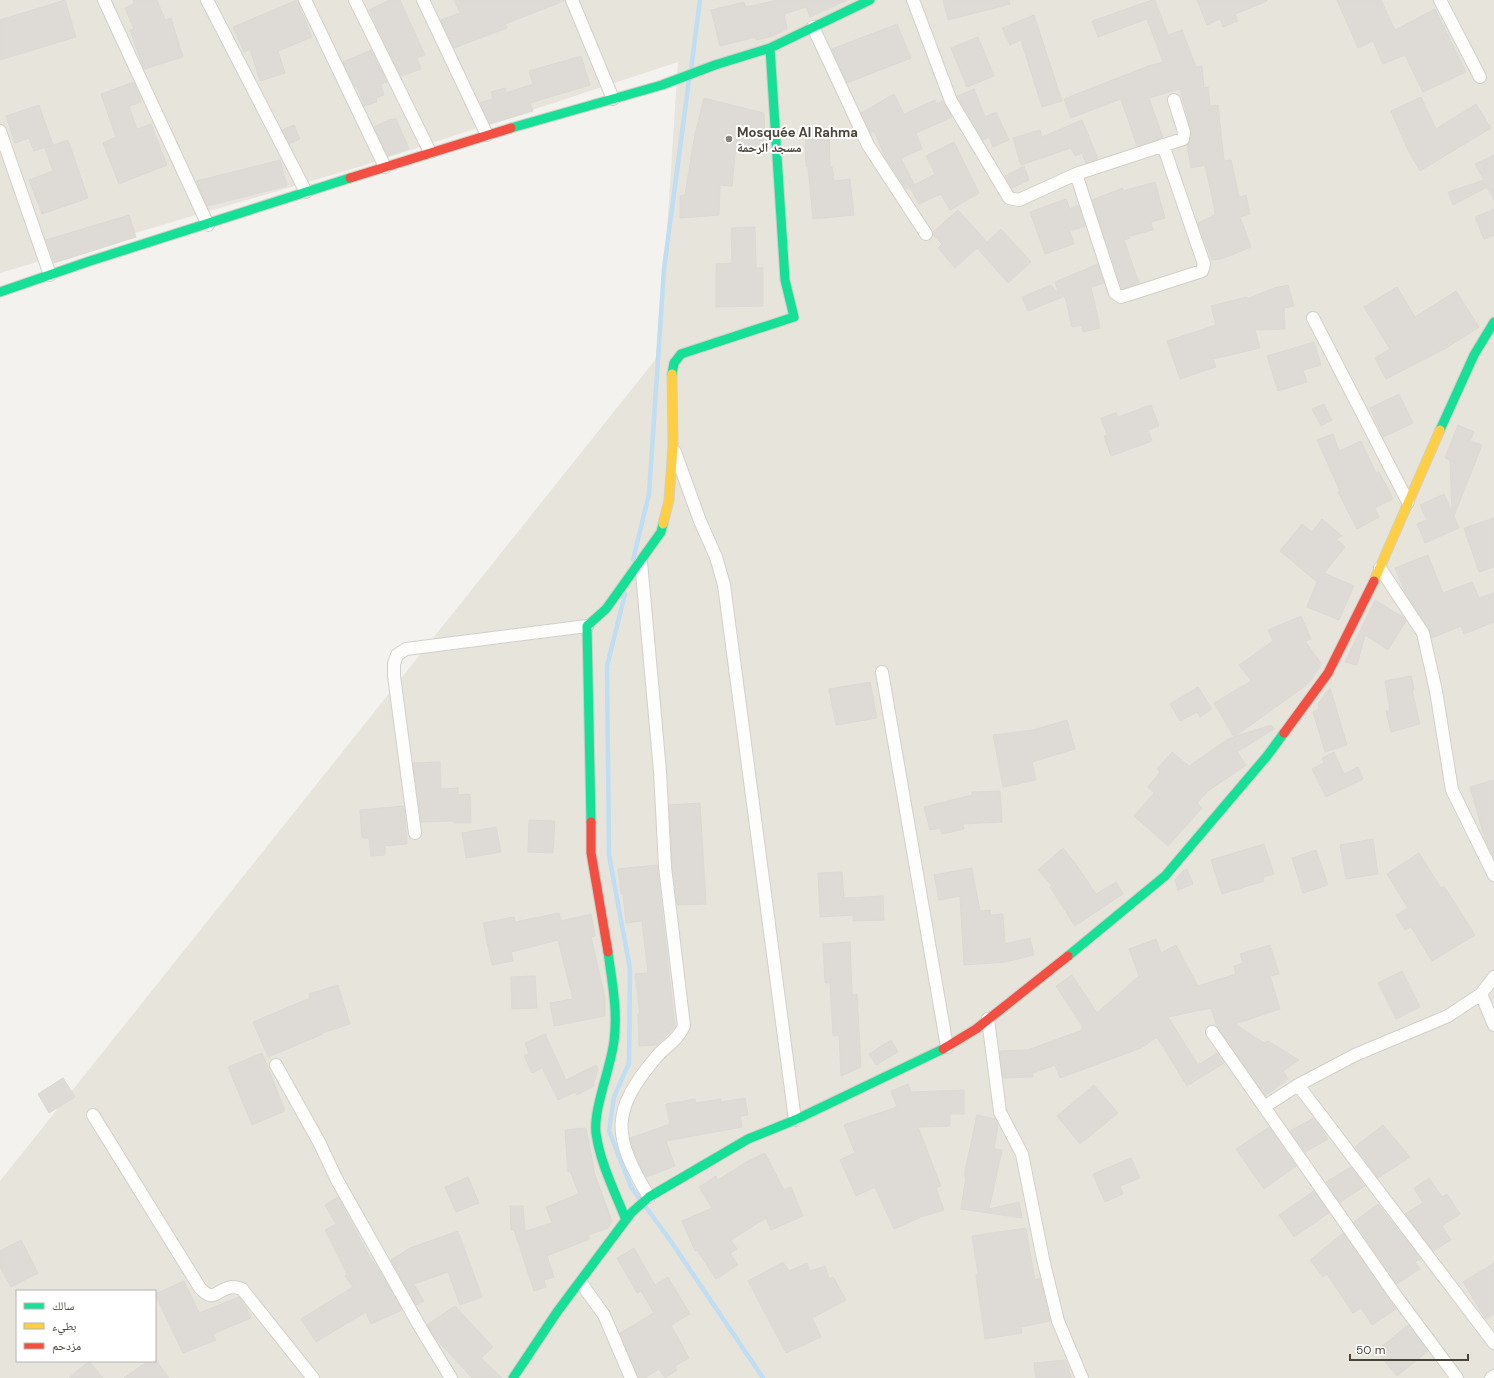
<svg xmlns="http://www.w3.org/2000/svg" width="1494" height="1378" viewBox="0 0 1494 1378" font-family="'DM Sans','Noto Naskh Arabic',sans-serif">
	<rect width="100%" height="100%" fill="#f4f2ee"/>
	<path fill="#e7e4dc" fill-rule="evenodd" d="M0 0H1494V1378H0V1181L659 355 678 62 362 166 0 273ZM17 1291H155V1361H17Z"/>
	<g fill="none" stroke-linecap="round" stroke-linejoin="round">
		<path stroke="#c0ddf1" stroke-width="4.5" d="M691 70 700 0
			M633 560 649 494 664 269 689 80
			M625 594 607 666 609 855 630 969 629 1063 614 1097 609 1131 631 1187 670 1240 763 1378"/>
	</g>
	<path fill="#dedbd6" stroke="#dcd9d4" d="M65 0 76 37 0 60V20Z
		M133 0H157L165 20 171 18 183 57 144 69 130 30 134 29 125 8 134 4Z
		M297 0 312 37 278 51 285 73 260 81 250 49 244 52 233 27Z
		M390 0H400L425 55 417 58 421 69 401 76 369 10Z
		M454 0H564V1L505 24 507 28 454 48 441 20 460 13Z
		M778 0H847L810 17 806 7 784 14 787 29 770 37 756 40V37L720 46 711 10 744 2 746 7Z
		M943 0H1009L1010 4 948 20Z
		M1152 0H1155L1168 35 1182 30 1196 67 1202 66 1204 88 1208 87 1210 106 1218 105 1224 161 1231 160 1239 197 1246 195 1250 214 1240 217 1251 247 1222 259 1212 260 1198 223 1215 215 1214 206 1205 165 1191 168 1187 145 1190 140 1191 130 1180 89 1149 98 1163 138 1137 146 1121 99 1071 118 1064 99 1148 66 1163 62 1147 19 1098 37 1092 21Z
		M1197 0H1267V1L1235 14 1238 21 1223 27 1220 19 1207 25Z
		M1337 0H1381L1395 30 1435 9 1466 72 1423 92 1405 55 1383 64 1373 41 1358 48Z
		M1034 15 1062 101 1042 107 1021 40 1010 45 1002 28Z
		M897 24 911 58 847 83 832 49Z
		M978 37 994 76 967 87 951 48Z
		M371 50 387 82 381 84 384 95 376 98 377 102 364 106 357 86 355 87 343 62Z
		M581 56 590 85 530 103 533 111 490 124 480 103 493 99 491 92 505 88 506 93 533 84 529 71Z
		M134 82 141 102 129 106 137 129 151 124 167 165 119 184 103 143 116 137 101 94Z
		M974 89 985 117 996 112 1009 140 993 147 989 137 983 140 957 96Z
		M894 94 904 114 935 100 936 104 943 101 952 117 916 133 922 149 901 158 914 184 906 189 885 157 874 131 871 133 861 113Z
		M1421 97 1436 129 1476 104 1491 128 1420 171 1407 148 1391 111Z
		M704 98 764 113 765 133 762 151 736 145 732 186 720 185 719 215 680 218V196L685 195 695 134Z
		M39 105 53 145 34 151 29 138 15 143 6 116Z
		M391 119H396L409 149 388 156 374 127Z
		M1082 120 1098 159 1086 163 1082 153 1075 156 1071 148 1021 165 1013 138 1040 130 1042 137Z
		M294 125 300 139 289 144 282 130Z
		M805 128H829L830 167H832L834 181 850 179 854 215 813 219 808 167H806Z
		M68 140 88 198 42 214 29 180 53 171 45 148Z
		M954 142 979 193 950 210 941 194 919 204 910 187 935 174 926 156Z
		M1494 155V200L1487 187 1453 205 1448 192 1484 180 1475 164Z
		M280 160 287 186 207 206 196 181Z
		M1024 166 1029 180 1012 188 1005 176Z
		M1155 182 1165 218 1151 222 1153 230 1129 236 1130 238 1124 240 1139 283 1122 289 1092 200 1123 188V191Z
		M1066 199 1070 209 1078 205 1085 226 1070 231 1074 244 1045 254 1030 212Z
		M1494 209V235L1484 239 1475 217Z
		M958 210 987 242 1001 229 1031 262 1008 283 977 248 955 268 938 248 942 244 933 235V232Z
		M129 215 136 237 54 263 46 240Z
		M755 227 756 268H763V306L716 307V264L732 263 731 228Z
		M1098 264 1104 283 1091 287 1100 328 1083 332 1082 325 1072 327 1065 296 1028 311 1022 297 1051 285 1059 294 1055 282Z
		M1288 285 1294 306 1284 308 1285 329 1255 330 1260 348 1213 359 1216 367 1180 379 1167 341 1216 325 1211 306 1247 297V299L1274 288Z
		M1397 287 1415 317 1456 291 1479 327 1448 347 1386 379 1375 358 1390 349 1364 307Z
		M1314 342 1321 365 1303 370 1307 382 1278 391 1267 356Z
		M1399 394 1413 423 1383 437 1370 408Z
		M1324 404 1332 420 1321 426 1312 409Z
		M1151 405 1159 426 1148 430 1152 441 1111 456 1104 436 1107 435 1101 418 1116 413 1118 417Z
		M1458 425 1474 432 1470 441 1482 445 1454 516 1459 528 1425 543 1417 524 1427 520 1420 505 1444 494 1452 512 1450 460 1445 458Z
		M1333 434 1339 451 1361 441 1376 473 1379 472 1393 499 1375 508 1379 517 1357 529 1338 492 1340 491 1317 440Z
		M1494 518V567L1479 572 1464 528Z
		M1322 519 1342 536 1336 539 1345 547 1324 573 1354 586 1339 620 1307 607 1317 582 1280 551 1302 524 1312 532Z
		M1428 555 1443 593 1472 582 1479 598 1494 593V622L1464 634 1461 626 1432 638 1429 629 1406 594 1395 568Z
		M1375 600 1403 617 1406 621 1388 650 1365 635 1357 665 1345 662Z
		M1301 616 1311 639 1305 641 1321 663 1319 668 1308 684 1234 737 1271 725 1274 729 1237 752 1246 765 1208 791 1197 803 1202 808 1168 846 1134 816 1154 793 1148 787 1160 772 1157 769 1172 752 1189 766 1228 739 1234 737 1214 703 1251 681 1239 665 1273 641 1268 630Z
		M1411 676 1414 690 1412 691 1420 724 1391 732 1386 711 1390 710 1385 681Z
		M870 682 877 718 836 725 829 689Z
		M1198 687 1212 709 1200 717 1197 712 1180 721 1170 704Z
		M1330 688 1347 745 1325 752 1313 712 1319 709 1318 704Z
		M1067 720 1075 749 1032 762 1036 780 1003 787 993 735 1033 730Z
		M1334 752 1344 774 1358 767 1363 779 1326 797 1312 769 1324 763 1322 758Z
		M440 762 441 789 458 788V795L470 794 471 823H454V821L421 822 413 763Z
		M1494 780V858L1485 839 1470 787Z
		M1000 791 1002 822 963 824 964 829 942 834 940 828 930 830 924 807 972 795V792Z
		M700 803 706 904 677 905 672 866 669 805Z
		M404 806 407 844 385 846V855L371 856 369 838H362L360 810Z
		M529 820 555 821 553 853 528 852Z
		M496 827 501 852 466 858 462 833Z
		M1373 839 1378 874 1346 879 1340 845Z
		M1264 844 1274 874 1263 877 1264 881 1222 894 1211 860Z
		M1063 848 1075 863 1096 894 1116 882 1123 894 1075 926 1050 887 1052 886 1038 870Z
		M1316 850 1328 885 1303 893 1292 858Z
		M1419 853 1441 888 1444 886 1475 935 1432 961 1411 927 1405 930 1396 915 1408 908 1387 874Z
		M657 865 675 1027 657 1045 639 1046 638 1014H640L635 974 648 973 642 921 626 923 623 894H621L618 869Z
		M972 868 980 911 990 910 991 915 1003 914 1005 944 1030 938 1034 955 1006 962 964 965 960 896 939 900 934 875Z
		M1187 869 1193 884 1178 890 1175 880 1183 871Z
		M842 872 844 898 883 896 884 920 853 921V915L820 917 818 873Z
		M559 913 561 921 591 914 595 936 591 937 605 998V1016L554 1026 550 1003 573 999 558 940 511 952 513 961 492 965 483 923 514 917 515 922Z
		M1156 939 1161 953 1176 945 1198 986 1236 974 1234 966 1243 963 1240 954 1270 945 1279 974 1270 976 1280 1009 1235 1024 1264 1043 1268 1041 1299 1060 1283 1071 1288 1079 1265 1096 1217 1027 1211 1008 1168 1017 1198 1065 1217 1053 1224 1063 1187 1086 1157 1037 1141 1048 1060 1078 1055 1065 1033 1073V1077L1003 1078 1000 1051 1028 1050 1082 1030V1026L1056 986 1072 975 1097 1013 1139 976 1129 949Z
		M850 942 852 995 857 994 861 1067 841 1076 839 1035 833 1036 830 983H825L823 944Z
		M1402 971 1420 1007 1396 1019 1378 983Z
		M535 976 537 1008 512 1009 511 977Z
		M338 985 350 1024 322 1033 323 1034 268 1057 253 1022 310 998 309 994Z
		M545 1034 566 1080 596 1065 598 1069 595 1080 593 1081 594 1086 577 1095 575 1092 558 1100 542 1068 532 1073 524 1056 529 1054 525 1043Z
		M891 1040 898 1052 876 1065 869 1054Z
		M262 1053 285 1111 252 1125 228 1067Z
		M63 1078 75 1097 49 1113 38 1094Z
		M908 1084 911 1092 964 1090V1114H950V1126L918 1127 941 1186 936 1188 944 1210 921 1217 894 1229 875 1187 856 1196 840 1160 855 1153 844 1125 897 1107 891 1091Z
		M1094 1085 1118 1113 1080 1144 1057 1116Z
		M745 1098 748 1115 740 1116 742 1127 666 1141 675 1166 646 1177 635 1154 630 1138 670 1124 666 1104 695 1099 696 1103 721 1099V1102Z
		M977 1115 995 1119 998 1125 994 1149 1002 1150 989 1209 1019 1202 1022 1218 961 1209 966 1176H964Z
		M1314 1118 1328 1139 1305 1152 1290 1131Z
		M1383 1125 1410 1157 1378 1178 1355 1147Z
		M1269 1127 1296 1166 1264 1189 1236 1149Z
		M586 1128 595 1175 612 1221 608 1228 588 1235 590 1239 547 1256 554 1277 544 1280 546 1287 534 1291 514 1230H511L510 1206H523L525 1231 552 1223 546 1207 579 1194 570 1171 568 1172 565 1130Z
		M765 1153 784 1190 791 1187 803 1216 771 1230 766 1218 731 1240 737 1249 730 1253 738 1265 716 1279 697 1250 695 1251 682 1221 712 1208 699 1187 716 1176 718 1180 748 1161Z
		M1131 1158 1140 1178 1120 1186 1123 1194 1105 1202 1093 1174Z
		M1351 1167 1365 1186 1340 1202 1326 1182Z
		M468 1177 479 1203 456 1212 445 1187Z
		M1429 1178 1442 1197 1447 1194 1460 1214 1442 1226 1451 1240 1433 1251 1405 1214 1423 1203 1414 1188Z
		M1314 1191 1329 1213 1294 1237 1279 1215Z
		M338 1197 370 1258 378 1268 402 1310 371 1324 366 1312 316 1342 301 1319 353 1287 345 1276 347 1274 325 1230 336 1224 325 1205Z
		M1378 1204 1421 1259 1415 1262 1420 1269 1397 1284 1354 1222Z
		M1026 1228 1035 1280 1040 1278 1050 1321 1021 1327 1022 1333 985 1339 976 1275 978 1274 972 1236Z
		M458 1231 482 1297 460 1305 448 1272 414 1284 424 1301 416 1305 391 1260 410 1248Z
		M1343 1233 1396 1309 1372 1325 1361 1308 1353 1313 1327 1274 1323 1277 1310 1260Z
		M21 1240 38 1273 11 1287 0 1267V1251Z
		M634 1248 655 1285 668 1277 690 1314 671 1325 689 1358 675 1366 677 1370 665 1378 659 1369 645 1378H638L620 1333 654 1313 641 1291 637 1293 617 1258Z
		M783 1262 789 1271 807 1263 810 1271 825 1266 829 1279 833 1277 846 1300 812 1318 821 1337 786 1353 748 1281Z
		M1494 1263V1314L1486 1319 1463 1282Z
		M184 1281 199 1313 239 1297 245 1305 251 1318 213 1334 216 1340 183 1353 155 1294Z
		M455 1306 493 1347 481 1358 502 1378H472L437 1340 427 1325Z
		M1408 1325 1428 1351 1397 1376 1376 1351Z
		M155 1359 169 1378H124L148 1361H155Z
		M1066 1360 1071 1378H1036L1034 1363Z
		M89 1361 103 1378H69Z"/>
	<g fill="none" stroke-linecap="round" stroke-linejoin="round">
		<g stroke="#d2d0cb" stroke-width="14">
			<path id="street" d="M104 0 208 225
				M207 0 306 192
				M305 0 385 167
				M355 0 430 152
				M423 0 487 135
				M572 0 613 99
				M913 0 951 101 1009 198 1019 200 1076 174 1183 139 1184 132 1174 100
				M1440 0 1480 77
				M813 27 868 145 926 234
				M0 131 50 275
				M1076 174 1115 293 1121 297 1202 271 1204 264 1163 145
				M1313 318 1408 502
				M675 452 700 521 716 557 724 585 795 1120
				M641 562 660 771 665 867 684 1026C678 1040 667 1045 658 1055 610 1111 612 1135 649 1197
				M1380 568 1423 633 1436 691 1452 790 1494 875
				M882 672 947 1047
				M415 833 394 676V664L397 655 406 649 587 626
				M1494 977 1481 994 1494 1025
				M988 1019 1000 1112 1022 1154 1043 1259 1058 1321 1082 1378
				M1212 1032 1396 1296 1457 1378
				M276 1065 319 1142 337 1180 420 1327 451 1378
				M1298 1085 1494 1343
				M1264 1107 1298 1085 1355 1055 1448 1016 1481 994
				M93 1115 200 1288C215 1304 216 1289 232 1287 235 1287 239 1288 242 1289L313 1378
				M581 1283 604 1315 631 1378
				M1491 1378 1494 1376"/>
		</g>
		<g stroke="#d3cfc5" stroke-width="11">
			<path id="fast" d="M511 128 662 85 715 65 770 48 870 0
				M0 292 90 261 350 178
				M672 374 674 363 681 354 794 317 785 280 770 48
				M1440 430 1474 355 1494 322
				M591 822 587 626 606 609 661 532 663 524
				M608 952C612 982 618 1011 614 1041 611 1067 593 1110 596 1133 600 1163 615 1192 626 1220
				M1068 956 1165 876 1267 756 1284 733
				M513 1378 557 1312 631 1213 649 1197 748 1139 795 1120 943 1049"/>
		</g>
		<g stroke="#d3cfc5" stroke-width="11">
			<path id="slow" d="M663 524 669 500 673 446 672 374
				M1374 581 1440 430"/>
		</g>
		<g stroke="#d3cfc5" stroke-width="11">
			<path id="jam" d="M350 178 511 128
				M1284 733 1328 673 1374 581
				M591 822V853L608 952
				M943 1049 976 1029 1068 956"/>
		</g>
		<use href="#street" stroke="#fdfdfc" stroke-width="12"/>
		<use href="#fast" stroke="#16e098" stroke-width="9"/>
		<use href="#slow" stroke="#ffcf43" stroke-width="9"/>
		<use href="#jam" stroke="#f24e42" stroke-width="9"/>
	</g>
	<circle fill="#868178" stroke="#fff" stroke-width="1.5" cx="729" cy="139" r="4"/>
	<g text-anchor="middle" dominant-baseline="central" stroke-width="4" stroke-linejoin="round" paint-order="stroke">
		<g font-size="13" font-weight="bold" fill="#4b4439" stroke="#fff" text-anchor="start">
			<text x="737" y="132">Mosquée Al Rahma<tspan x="737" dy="15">مسجد الرحمة</tspan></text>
		</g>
	</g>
	<rect x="16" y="1290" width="140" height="72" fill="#ffffff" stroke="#b7b4b0"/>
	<rect x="24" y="1303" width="20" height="6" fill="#16e098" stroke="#b7b4b0"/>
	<text x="52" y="1310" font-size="12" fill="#4b4439">سالك</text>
	<rect x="24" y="1323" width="20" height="6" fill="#ffcf43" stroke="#b7b4b0"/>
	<text x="52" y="1330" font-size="12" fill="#4b4439">بطيء</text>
	<rect x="24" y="1343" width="20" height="6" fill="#f24e42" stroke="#b7b4b0"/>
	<text x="52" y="1350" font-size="12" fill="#4b4439">مزدحم</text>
	<path d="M1350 1354v6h118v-6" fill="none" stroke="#4b4439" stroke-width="2"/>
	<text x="1356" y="1354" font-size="12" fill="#4b4439" stroke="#ffffff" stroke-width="3" paint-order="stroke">50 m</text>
</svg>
